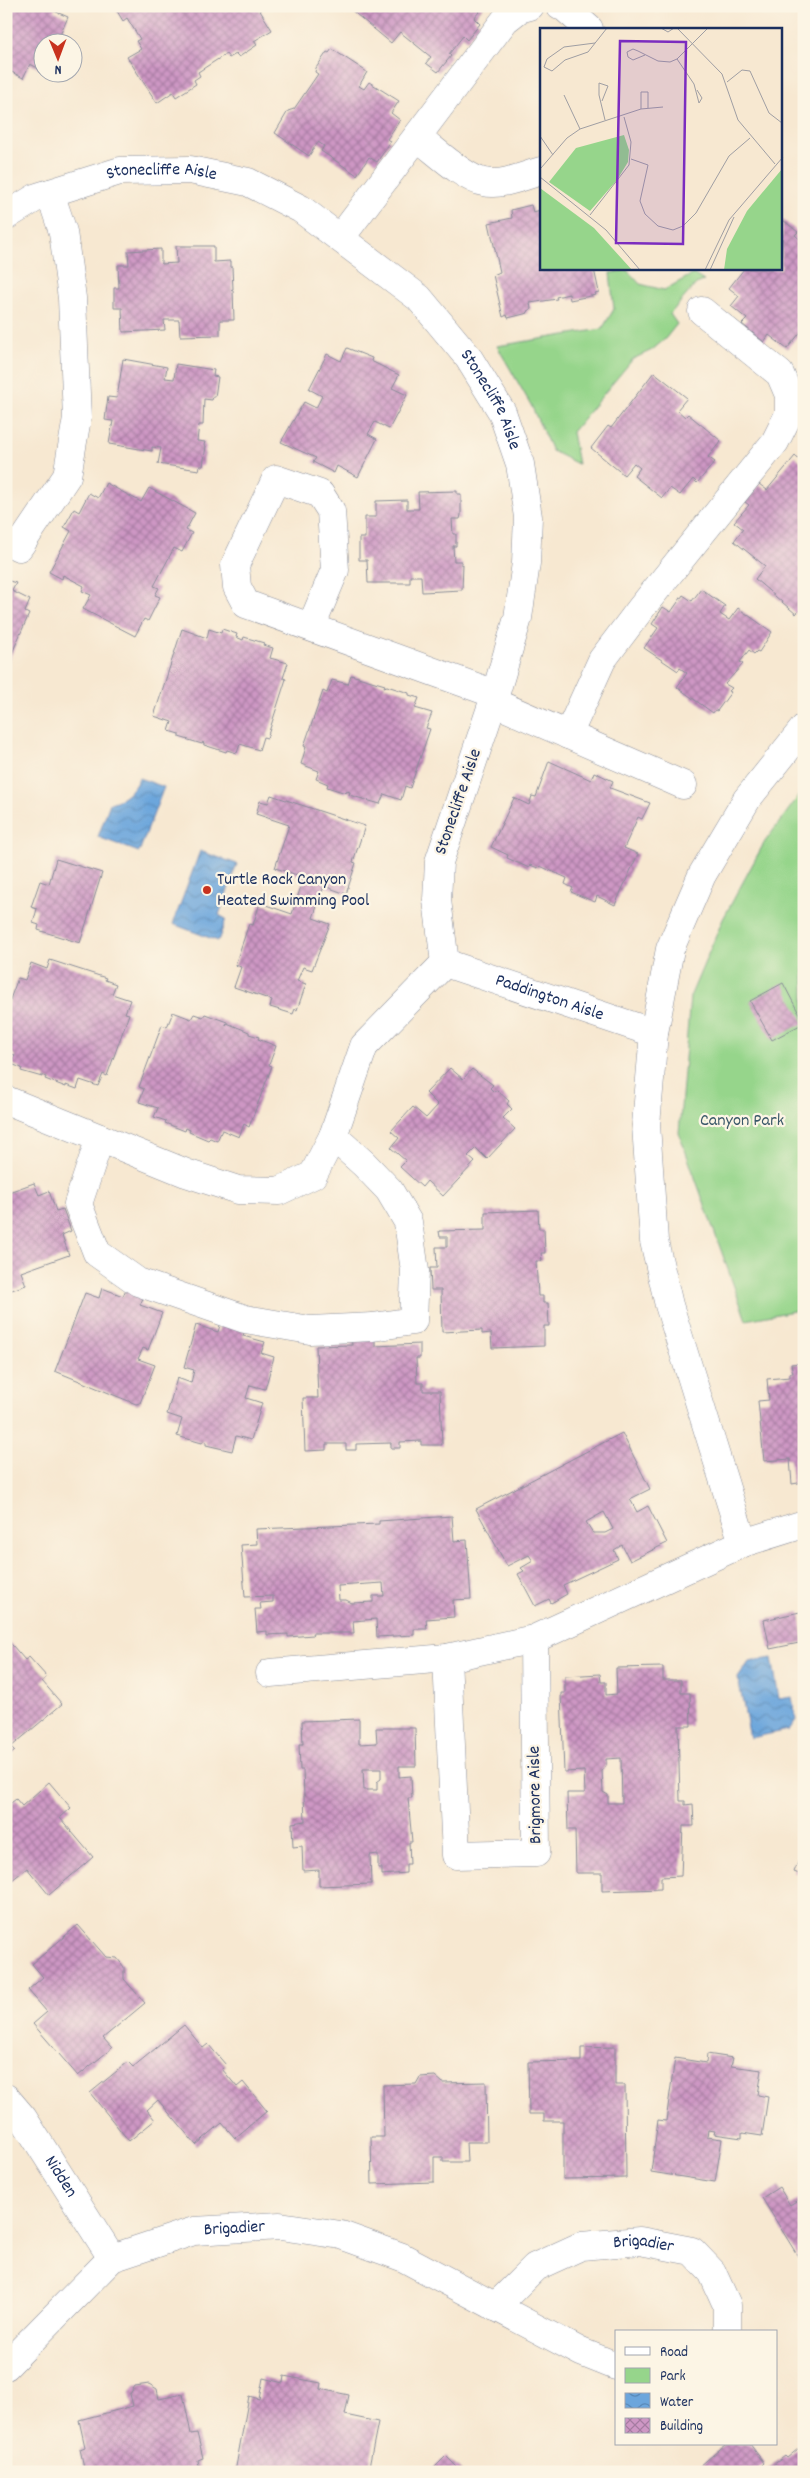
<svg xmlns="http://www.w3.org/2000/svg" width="810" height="2478" viewBox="0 0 810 2478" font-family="Dekko,sans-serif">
	<defs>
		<pattern id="water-waves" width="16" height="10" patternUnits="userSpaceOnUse" patternTransform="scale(1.25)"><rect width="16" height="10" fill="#6ca6dc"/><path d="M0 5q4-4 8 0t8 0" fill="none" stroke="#5888b6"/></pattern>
		<pattern id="building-cross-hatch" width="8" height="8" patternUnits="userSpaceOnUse" patternTransform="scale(1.25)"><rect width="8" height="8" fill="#ce97c4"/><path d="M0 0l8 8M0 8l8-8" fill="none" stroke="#a67ca2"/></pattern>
	</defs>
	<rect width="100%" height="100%" fill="#fcf5e5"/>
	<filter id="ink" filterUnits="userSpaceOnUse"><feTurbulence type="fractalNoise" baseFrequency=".02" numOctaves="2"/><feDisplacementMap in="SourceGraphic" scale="10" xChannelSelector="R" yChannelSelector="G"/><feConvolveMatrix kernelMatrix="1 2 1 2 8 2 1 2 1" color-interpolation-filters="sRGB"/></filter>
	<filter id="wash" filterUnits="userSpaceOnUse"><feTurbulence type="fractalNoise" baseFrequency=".0096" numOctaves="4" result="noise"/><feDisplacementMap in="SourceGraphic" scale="20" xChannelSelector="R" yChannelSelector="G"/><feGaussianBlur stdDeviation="1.12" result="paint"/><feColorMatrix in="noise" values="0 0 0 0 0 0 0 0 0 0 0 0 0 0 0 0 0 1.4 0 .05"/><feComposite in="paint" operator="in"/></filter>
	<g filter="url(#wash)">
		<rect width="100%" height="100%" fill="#f7e8d1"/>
		<path fill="#96d58b" stroke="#588274" d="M627 270 640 284 664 290 693 274 704 281 696 284 670 314 677 324 665 339 652 350 633 359 572 432 578 464 552 451 531 405 497 346 602 329 614 309 610 273Z
			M804 789V1309L746 1320 679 1133 690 997 723 919 764 843Z"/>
		<path fill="url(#water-waves)" stroke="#446a9d" d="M139 778 164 787 139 852 98 837 110 803C125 799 132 792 139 778Z
			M200 851 237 864 219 915 226 919 218 941 173 924Z
			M772 1658 779 1699 792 1697 796 1720 789 1730 750 1738 738 1678 749 1662Z"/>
		<g id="blocks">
			<path fill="url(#building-cross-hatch)" fill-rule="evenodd" d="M6 6H56L54 11 68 17 57 42H42V70L30 64 23 78 6 69Z
				M114 6H257L272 30 254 41 257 45 239 57 236 54 229 58 226 54 198 72 200 76 194 80 196 84 176 97 173 92 157 103 127 57 141 49 136 41 140 39 127 18 123 21Z
				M353 6H484L474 18 480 24 467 40 463 36 449 54 451 56 438 72 426 63 431 57 400 32 391 43 350 9Z
				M332 49 367 72 359 86 364 89 369 82 399 101 391 113 400 120 387 139 391 141 377 162 369 157 357 175 321 151 324 146 318 142 309 156 275 133 288 111 294 109 318 74 315 72 316 68 327 52 329 53Z
				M531 205 533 212 541 210V269H594L599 292 595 293 596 295 575 299 570 300 569 294 556 297 557 299 530 303 531 309 527 311 528 313 508 318 507 315 503 317 493 275 500 272 489 223 512 218 511 210Z
				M783 220 798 232 795 235 804 243V328L787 349 769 335 764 342 742 324 747 319 731 306 739 296 729 288 744 269H781Z
				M176 246H214V262L230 261V267H232L233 289 231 290H233L234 320H220V335L180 336 179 320H164L165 330 123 332 122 308H114V288H119L118 265H129L128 251 161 249V264L177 263Z
				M347 348 372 358 371 361 399 375 392 388 407 395 389 429 375 422 368 434 377 439 358 477 337 466 334 473 313 462 316 458 281 442 304 402 316 408 322 396 309 389 327 354 341 361Z
				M123 359 167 367 165 378 174 379 176 364 214 370 213 376 218 377 215 397H213L212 400 204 399 203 425H199L197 441 205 442 204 445 206 446 203 466H200L199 470 158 464 161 448 152 447V451L109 444 113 421 105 420 108 397 117 398Z
				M654 372 687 398 677 410 685 417 688 414 721 441 708 457 715 462 697 483 693 479 680 495 670 488 662 498 634 476 640 468 634 463 624 475 591 448 608 426 611 428Z
				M795 456 804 464V605L796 614 755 579 765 566 734 541 743 529 734 522 749 505 745 502 759 484 767 490Z
				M106 483 141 502 149 488 195 513 186 530 192 533 182 552 174 548 154 586 159 588 155 595 160 597 148 621 144 619 135 636 83 609 91 595 82 591 84 586 63 575 62 579 49 572 71 531 64 527 74 509 79 512 89 493 98 498Z
				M457 491V494H461V515L460 519H452L453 534H456V546H453L454 561H461V565L463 564 462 590 422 592 421 576H410V583H368L367 560H359V538H365V517H376V501L407 500V509H419L418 492Z
				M6 580 16 583 12 591 30 600 25 612 29 614 6 667Z
				M701 589 725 606 720 614 729 620 738 608 772 632 759 652 757 651 754 654 749 650 740 662 743 664 725 684 732 688 729 691 731 692 717 711 715 710 713 713 677 687 687 673 680 668 678 671 644 648 658 628 652 624 663 607 671 612 683 595 692 601Z
				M182 629 207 638 209 629 221 633 222 629 237 634 236 637 243 640 244 637 264 643 263 645 273 648 270 658 288 663 283 678 286 679 267 738 263 737 259 750 240 744 237 753 227 750 226 752 204 745 203 742 202 744 179 737V734L169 731 172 722 154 716Z
				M351 675 385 685 384 687 387 686 409 693V695L419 698 415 708 432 713 426 728 430 729 410 788 405 786 401 800 384 794 380 804 349 795 350 792 347 791 346 793 327 787 328 784 316 779 319 771 301 764 306 747 304 746 323 691 327 693 332 680 348 684Z
				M549 761 591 780 594 772 613 781 610 788 650 803 642 819 638 817 624 848 638 854 615 905 597 896 595 902 571 892 573 888 565 884 567 878 540 866 538 868 530 865 529 868 507 858 508 855 491 847 514 798 529 805 532 796 536 797Z
				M271 795 365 826 353 862 356 863 346 894 324 886 313 918 330 924 312 970 303 967 297 981 306 984 297 1010 295 1009 293 1014 270 1007 272 1000 234 987 241 967 235 965 249 924 253 925 260 903 292 914 304 877 275 868 289 825 256 814 260 801 268 803Z
				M56 859 102 873 80 943 38 930 39 925 33 923 37 909 31 907 40 881 49 884Z
				M50 960 106 978 105 980 116 984 112 994 130 1000 125 1013 129 1014 107 1076 103 1074 98 1086 80 1080 77 1089 66 1085V1087L45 1079 46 1077 42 1075V1077L21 1071 22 1068 11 1064 15 1055 6 1052V1010L18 978 25 980 31 963 47 969Z
				M783 983 804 1023 772 1040 750 1001Z
				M173 1012 191 1019 194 1014 203 1017 205 1014 227 1022 226 1025 227 1023 249 1032V1034L259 1037 258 1039 276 1046 269 1065 272 1066 249 1127 244 1124 239 1137 222 1130 217 1141 210 1138 208 1140 189 1132 190 1130 186 1128 185 1131 165 1123 166 1121 154 1117 158 1108 139 1102 144 1089 139 1087 162 1025 167 1027Z
				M450 1068 463 1079 472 1069 493 1085 490 1088 494 1092 497 1090 509 1101 507 1104 512 1109 503 1118 515 1129 487 1159 476 1148 468 1156 475 1162 443 1196 427 1181 422 1187 400 1167 406 1161 391 1148 399 1138 391 1131 413 1107 426 1118 438 1105 426 1093Z
				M34 1183 39 1195 49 1191 56 1211 63 1209 71 1231 62 1235 69 1255 21 1272 26 1285 6 1292V1193Z
				M538 1210 539 1229H544L545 1253H541L542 1261H536L538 1296H543V1303H548L549 1326H544V1346L492 1348 491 1333 482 1334V1330L442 1332 441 1290H431L430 1268H437L436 1247H447V1237H440L439 1231 485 1230V1212Z
				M102 1288 123 1296 126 1289 144 1296 140 1305 162 1313 148 1350 143 1348 138 1359 155 1365 140 1403 136 1404 55 1371 85 1293 99 1298Z
				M221 1322 245 1329 243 1336 265 1342 261 1353 274 1357 265 1389 250 1385 246 1398 262 1403 251 1440 236 1436 232 1451 206 1445V1442L203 1441 202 1443 177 1436 182 1419 167 1414 177 1378 191 1383 194 1370 184 1367 196 1325 218 1332Z
				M375 1337V1346L420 1344V1358H416L417 1383H423V1391H440L442 1445H421V1441L400 1442V1448H391V1443L356 1444V1450H346V1444H326V1450L305 1451 303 1398H318L316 1346 352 1345 351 1338Z
				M804 1363V1482L792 1484 790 1459 764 1461 758 1401 769 1400 767 1379 790 1377V1373H793L791 1364Z
				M622 1433 650 1489 630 1499 637 1512 648 1506 667 1543 630 1561 622 1545 614 1550 618 1559 563 1585 567 1594 551 1603 549 1599 535 1606 518 1574 524 1571 521 1568 533 1561 529 1555 507 1566 476 1509ZM604 1512 613 1529 605 1533H593L586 1522Z
				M452 1516 454 1541 467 1540 471 1599 453 1600 454 1617 426 1619 427 1629H414V1635L377 1637 376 1619 353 1621 354 1633H312L313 1635 288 1637V1634L267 1635V1631L257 1632 255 1609H261L260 1603 273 1602V1596L245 1597 241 1545 257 1544 256 1529 379 1524V1521ZM383 1583 384 1596H373V1602L352 1603 346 1600H339L338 1586Z
				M800 1612 804 1642 770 1649 764 1620Z
				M6 1638 25 1660 29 1657 47 1677 42 1681 62 1704 11 1747 15 1751 6 1758Z
				M663 1667V1680H681V1693H690L691 1726H678L680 1801H685V1805L693 1804 694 1826H683L681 1876 661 1877V1889L602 1891V1873H576L575 1830H568L567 1793H585L584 1771 564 1772 561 1693H565V1676L600 1674 601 1682H606V1695L617 1694 616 1668ZM621 1758 622 1803H608V1795L603 1792 602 1771 606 1765V1759Z
				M359 1719V1744L377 1743 376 1728H415L416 1766H399V1777L411 1776 412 1798H408L412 1842H409L410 1864H406V1873L382 1875V1868H378V1854L370 1855 371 1884 319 1886V1870L303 1871 302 1846 293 1847 292 1823 305 1821 303 1770H300L299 1744H303L302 1721ZM363 1769H381V1779L377 1782V1790H364Z
				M49 1782 71 1808 60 1818 93 1857 49 1895 27 1868 6 1885V1807L16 1799 22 1806Z
				M804 1848V1876L794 1872Z
				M78 1925 106 1957 117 1958 124 1967V1979L145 2003 103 2038 112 2048 78 2076 33 2024 47 2012 28 1990 43 1977 32 1964Z
				M184 2025 203 2048 208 2044 226 2065 222 2069 237 2087 243 2082 267 2111 235 2138 222 2123 196 2145 158 2100 147 2110 155 2120 129 2141 90 2093 128 2062 133 2067Z
				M615 2047V2085H625L626 2178 563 2179V2121H544V2114H529L528 2062 581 2061V2048Z
				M707 2054 733 2058 731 2066 762 2070 758 2095 768 2097 762 2136 742 2133V2138L714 2134 715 2131 708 2130 707 2137 722 2139 715 2182 651 2172 658 2120 666 2121 675 2058 706 2063Z
				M435 2076 443 2083 486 2082 487 2142H466L467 2162H443V2157H434V2182L372 2184 371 2137H384L383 2085 416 2084 420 2077Z
				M779 2187 790 2205 804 2196V2266L762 2198Z
				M284 2376 321 2383 320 2389 349 2395 345 2415 378 2422 368 2472H235L249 2396 259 2399 263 2378 283 2383Z
				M149 2384 157 2389 159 2399 183 2394 191 2434 197 2433 203 2458 198 2460 200 2472H85L80 2449 85 2447 79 2420 133 2406 130 2394 135 2386Z
				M726 2444H750L764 2463 755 2472H693Z
				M804 2444V2472H764L785 2456 787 2458Z
				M446 2456 462 2472H430Z"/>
		</g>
	</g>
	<g filter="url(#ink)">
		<use href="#blocks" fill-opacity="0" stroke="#898c98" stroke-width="1"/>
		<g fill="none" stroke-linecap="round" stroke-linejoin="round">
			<g stroke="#898c98" stroke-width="29">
				<g id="minor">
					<path d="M560 6 564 7 589 29"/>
					<path d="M417 137C434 149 464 179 484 182 502 186 524 176 541 171"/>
					<path id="s1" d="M6 216 37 197 120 171 190 170 248 182 301 209 419 298 468 357 502 412 520 464 528 517 526 563 518 618 493 702 439 862 437 900 445 963"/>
					<path d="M341 237 505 20 519 9 530 6"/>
					<path d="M6 541 19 547 67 476 77 418 72 298 63 232 50 193"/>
					<path d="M311 627 335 570 331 511 320 494 276 479 235 565 237 587 246 604 495 694"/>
					<path d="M493 702 683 785"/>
					<path d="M568 735 602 660 642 607 775 442 789 414V395L780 374 702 311"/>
					<path id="s2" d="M445 963 654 1033"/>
					<path d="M6 1100 186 1173 238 1190 279 1191 313 1175 333 1136 364 1046 445 963"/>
					<path d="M100 1138 78 1204 97 1253 138 1282 245 1319 310 1330 373 1327 413 1321 415 1271 408 1222 389 1190 364 1164 333 1136"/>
					<path d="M743 1543 669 1305 654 1241 646 1125 654 1033 670 949 702 875 747 799 804 728"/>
					<path d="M447 1658 456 1855 536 1853 534 1639"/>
					<path d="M270 1673 447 1658 534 1639 743 1543 804 1524"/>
					<path id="s3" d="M6 2098 23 2118 112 2258"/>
					<path id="s4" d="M495 2307 535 2267 581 2246 640 2241 692 2251 712 2272 727 2305V2332"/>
					<path id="s5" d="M6 2366 112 2258 194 2231 280 2226 341 2235 402 2257 581 2352 616 2366"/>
				</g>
			</g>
			<use href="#minor" stroke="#fff" stroke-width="28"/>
		</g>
	</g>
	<circle fill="#c8321e" stroke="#fcf5e5" stroke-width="2" cx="207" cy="890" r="5"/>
	<g text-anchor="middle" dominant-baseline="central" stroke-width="4.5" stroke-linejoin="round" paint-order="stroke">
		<g font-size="18" fill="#1b2f5e" stroke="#fcf5e5">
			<text stroke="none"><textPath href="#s1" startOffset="165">Stonecliffe Aisle</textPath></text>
			<text stroke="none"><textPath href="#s1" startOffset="585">Stonecliffe Aisle</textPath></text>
			<text transform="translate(459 802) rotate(-71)">Stonecliffe Aisle</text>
			<text stroke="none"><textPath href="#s2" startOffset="110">Paddington Aisle</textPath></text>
			<text transform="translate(536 1795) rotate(-91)">Brigmore Aisle</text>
			<text stroke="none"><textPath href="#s3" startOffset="96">Nidden</textPath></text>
			<text stroke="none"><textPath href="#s5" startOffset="278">Brigadier</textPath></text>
			<text stroke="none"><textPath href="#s4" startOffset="170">Brigadier</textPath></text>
		</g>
		<g font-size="18" fill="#1b2f5e" stroke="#fcf5e5" text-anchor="start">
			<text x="217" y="880">Turtle Rock Canyon<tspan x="217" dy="21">Heated Swimming Pool</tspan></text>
		</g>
		<g font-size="18" fill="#3a5869" stroke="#fcf5e5">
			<text x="742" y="1121">Canyon Park</text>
		</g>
	</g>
	<g transform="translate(540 28)">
		<rect width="242" height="242" fill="#f7e8d1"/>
		<path d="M84 107 89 122 88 134 77 152 50 183 9 154 36 120ZM242 141V242H184L187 221 207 183ZM0 160 54 200 92 242H0Z" fill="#96d58b"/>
		<path fill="none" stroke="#9f9ea3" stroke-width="1" d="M121 0 128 4 134 0M137 0 182 46 198 92 235 136M55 15 24 19 7 31 4 39 12 43 25 32 48 24 67 0M105 27 93 32 88 29 87 24 93 21 98 23 118 33 130 34 137 31 168 0M137 31 154 56 159 75 162 70 157 62M187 54 202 42 210 43 229 85 242 95M24 67 40 101M62 73 68 58 59 55V67L65 92M101 81V64H108V80M0 108 13 127M91 131 108 137 100 173 105 186 118 198 133 202 143 198 156 185 189 128 210 110M1 140 27 110 40 101 101 81 123 79M0 149 66 202 100 242M50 187 89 137 91 114 84 89M165 242 189 192 243 129M170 242 194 189"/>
		<path fill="#7b2cbf" fill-opacity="0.15" stroke="#7b2cbf" stroke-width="2.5" d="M80 13 146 14 143 216 76 215Z"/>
		<rect width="242" height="242" fill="none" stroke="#1b2f5e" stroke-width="2.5"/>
	</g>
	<rect width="810" height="2478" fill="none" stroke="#fcf5e5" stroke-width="25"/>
	<rect x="615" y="2330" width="162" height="115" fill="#fcf5e5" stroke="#a2a6af"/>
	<rect x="625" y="2347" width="25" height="8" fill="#ffffff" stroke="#a2a6af"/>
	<text x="660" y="2356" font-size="15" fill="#1b2f5e">Road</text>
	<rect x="625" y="2368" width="25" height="15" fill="#96d58b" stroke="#a2a6af"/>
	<text x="660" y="2380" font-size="15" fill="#1b2f5e">Park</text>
	<rect x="625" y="2393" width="25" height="15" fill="url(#water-waves)" stroke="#a2a6af"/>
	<text x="660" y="2406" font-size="15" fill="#1b2f5e">Water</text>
	<rect x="625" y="2418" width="25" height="15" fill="url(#building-cross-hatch)" stroke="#a2a6af"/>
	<text x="660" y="2430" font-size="15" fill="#1b2f5e">Building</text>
	<g transform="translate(58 58) rotate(179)"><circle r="24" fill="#fcf5e5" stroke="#a2a6af"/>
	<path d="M0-4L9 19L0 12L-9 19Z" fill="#c8321e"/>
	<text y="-8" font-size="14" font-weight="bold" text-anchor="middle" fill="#1b2f5e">N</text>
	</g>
</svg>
